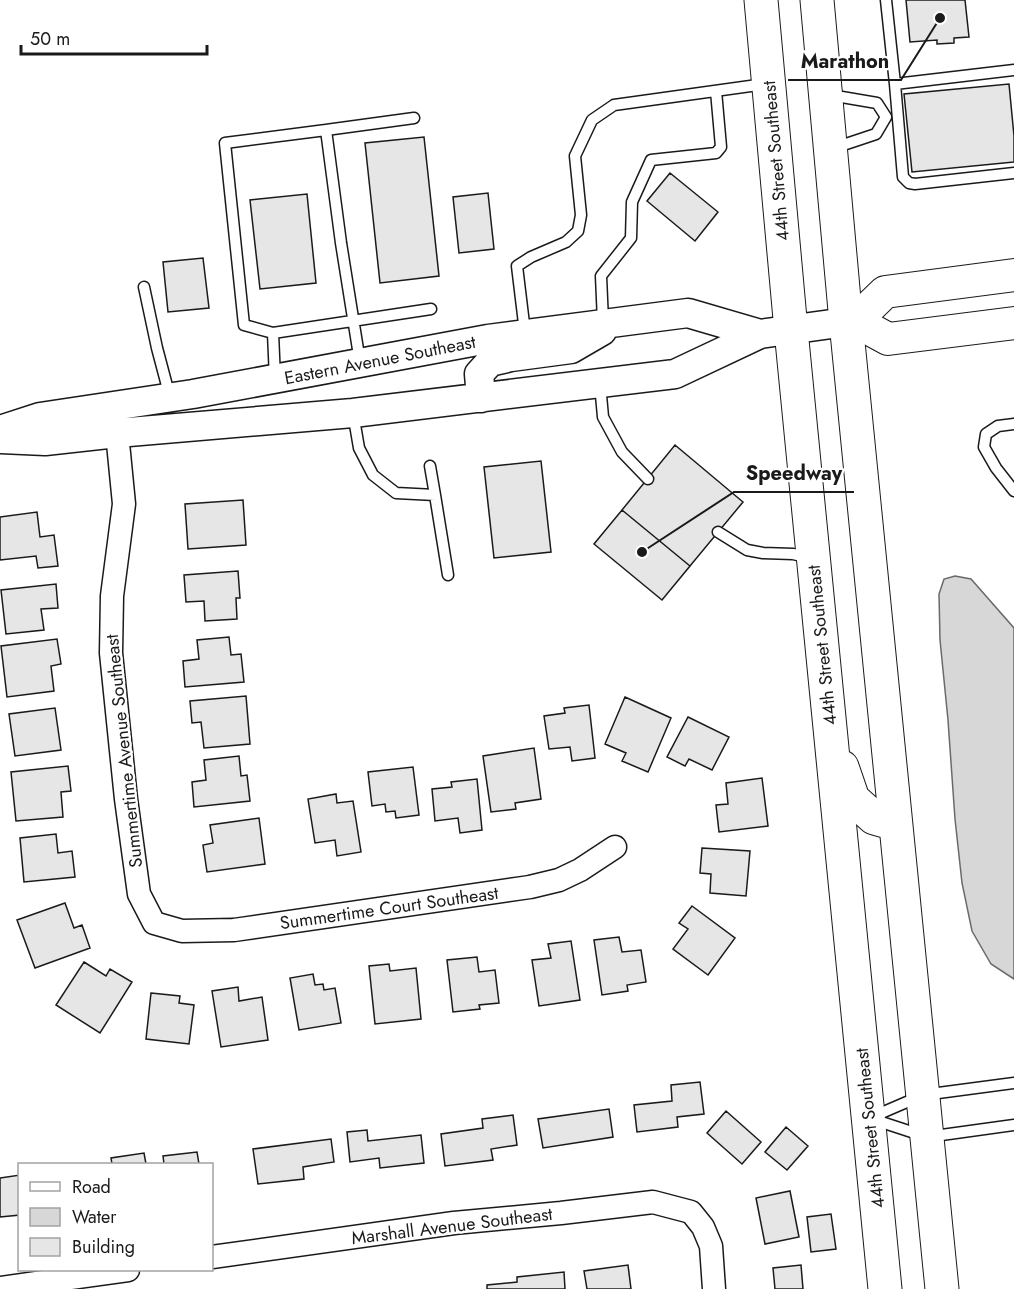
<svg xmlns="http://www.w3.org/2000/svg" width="1014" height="1289" viewBox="0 0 1014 1289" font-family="Jost,sans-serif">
	<rect width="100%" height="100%" fill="#fff"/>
	<path fill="#d7d7d7" stroke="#6a6a6a" stroke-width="1.5" d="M955 576 971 579 1014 628V979L991 964 972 931 962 883 955 819 948 720 940 640 939 594 944 579Z"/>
	<path fill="#e6e6e6" stroke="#1a1a1a" stroke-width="1.5" d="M906 0H965L969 37 954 38V43L937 44V40L910 42Z
		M1009 84 1014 136V162L912 172 904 94Z
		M424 137 439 276 380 283 365 143Z
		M670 173 718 212 695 241 647 201Z
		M488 193 494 249 459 253 453 197Z
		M307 194 316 283 260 289 250 200Z
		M203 258 209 308 168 312 163 262Z
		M675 445 743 502 690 566 622 510Z
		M541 461 551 552 494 558 484 467Z
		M243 500 246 545 188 549 185 504Z
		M622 510 690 566 662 600 594 544Z
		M37 512 40 537 54 535 58 566 38 568 36 556 0 560V517Z
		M238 571 240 598H236L237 619 205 621 204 601 186 602 184 575Z
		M56 584 58 608 41 609 44 630 6 634 1 590Z
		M229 637 231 655 241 654 244 682 185 687 183 661 199 659 197 640Z
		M57 639 61 664 51 666 54 691 7 697 1 646Z
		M246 696 250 744 204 748 201 722 192 723 190 701Z
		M625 697 671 718 648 772 622 761 626 753 605 744Z
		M589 705 595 758 572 761 570 747 549 749 544 716 565 713 564 708Z
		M55 708 61 750 15 756 9 714Z
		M688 717 729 737 712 770 689 759 685 766 667 757Z
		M534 748 541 799 515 803 516 809 491 812 483 756Z
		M239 756 241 776 247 775 250 801 194 807 192 782 206 780 204 760Z
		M68 766 71 791 61 792 63 817 16 821 11 772Z
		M413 767 419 815 396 818 395 811 386 812 385 804 372 806 368 772Z
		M762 778 768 826 719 832 716 805 728 804 726 783Z
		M477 779 482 830 460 833 458 818 435 821 432 789 452 787 451 782Z
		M336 794 337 803 353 801 361 852 337 856 335 840 315 843 308 799Z
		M259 818 265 864 207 872 203 845 213 843 210 825Z
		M56 834 58 853 72 851 75 877 24 882 20 838Z
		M702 848 750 851 746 896 710 893 711 874 700 873Z
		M65 903 74 928 82 925 90 948 35 968 17 920Z
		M692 906 735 938 708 975 673 949 688 929 679 923Z
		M619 937 622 952 641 950 646 982 627 985 628 991 602 995 594 940Z
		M571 941 580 1000 539 1006 532 960 551 958 548 944Z
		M477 957 479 972 495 970 499 1003 479 1005 480 1009 453 1012 447 960Z
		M84 962 106 976 110 969 132 982 100 1033 56 1005Z
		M389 964 390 971 416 968 421 1019 375 1024 369 966Z
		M313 974 315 985 323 984 324 990 335 988 341 1023 299 1030 290 978Z
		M238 987 239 1001 262 997 268 1040 221 1047 212 991Z
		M151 993 180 996 179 1003 194 1005 189 1044 146 1039Z
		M700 1082 704 1114 677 1117 678 1127 637 1132 634 1105 672 1101 671 1085Z
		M609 1109 613 1137 543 1148 538 1119Z
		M726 1111 761 1142 742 1164 707 1133Z
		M513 1115 517 1145 491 1149 493 1160 445 1166 441 1134 483 1128 482 1119Z
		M786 1127 808 1146 787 1170 765 1152Z
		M367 1130 368 1141 421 1135 424 1163 380 1168 379 1158 350 1162 347 1132Z
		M331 1139 334 1162 303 1167 304 1179 258 1184 253 1149Z
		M197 1152 199 1164H208H164L163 1156Z
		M144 1153 146 1164H112L111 1158Z
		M20 1175V1215L0 1217V1178Z
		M790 1191 799 1237 765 1244 756 1198Z
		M831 1214 836 1249 811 1252 807 1217Z
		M628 1265 631 1289H587L584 1271Z
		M801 1265 803 1289H775L773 1268Z
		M564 1272 565 1289H487V1285L517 1282V1277Z"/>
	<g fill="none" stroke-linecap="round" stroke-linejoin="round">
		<g stroke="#1a1a1a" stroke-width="13">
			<path id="service" d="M886 0 895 84
				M1014 70 895 84 903 177 909 183 915 184 1014 173
				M830 95 877 103 886 117 876 134 834 148
				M326 130 414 118
				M144 287 157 348 170 397
				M603 322 601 276 631 238 632 202 651 160 716 153 721 147 716 91
				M525 332 517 266 531 257 566 242 578 231 581 215 575 156 592 120 614 105 765 84
				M273 333 244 325 225 143 326 130 341 243 360 362
				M275 379 273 333 431 309
				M600 384 603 417 622 452 648 479
				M353 413 359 448 373 475 396 493 435 495 448 575
				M1014 424 998 426 986 434 984 447 996 468 1014 491
				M430 466 435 495
				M718 532 747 550 763 553 793 554 811 558
				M872 1117 923 1095 1014 1083
				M872 1119 927 1137 1014 1125"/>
		</g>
		<g stroke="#1a1a1a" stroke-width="25">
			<path id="minor" d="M117 433 124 504 112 596 111 653 126 799 139 894 154 923 182 931 234 930 530 887 559 880 580 870 615 847
				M212 1257 454 1223 561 1213 653 1202 691 1212 703 1227 711 1246 714 1289
				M0 1288 128 1270"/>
		</g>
		<g stroke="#1a1a1a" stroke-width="31">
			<path id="tertiary" d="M481 398 479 374 490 362 511 357 571 349 602 331
				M0 430 40 417 193 394 488 339 688 313 760 334
				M0 439 45 441 117 433 353 413 675 374 760 334 846 322"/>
		</g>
		<g stroke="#1a1a1a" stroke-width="34">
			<path id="secondary" d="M855 321 888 339 1014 323
				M846 322 855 321 885 292 1014 275"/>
		</g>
		<g stroke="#1a1a1a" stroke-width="35">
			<path id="primary" d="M761 0 791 330 885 1289
				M817 0 846 322 942 1289
				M842 767 853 799 874 818 895 824"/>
		</g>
		<use href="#service" stroke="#fff" stroke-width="10"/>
		<use href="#minor" stroke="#fff" stroke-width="22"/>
		<use href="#tertiary" stroke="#fff" stroke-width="28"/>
		<use href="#secondary" stroke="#fff" stroke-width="32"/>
		<use href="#primary" stroke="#fff" stroke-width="33"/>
	</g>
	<g text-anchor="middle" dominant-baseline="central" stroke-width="4.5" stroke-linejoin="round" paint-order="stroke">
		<g font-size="18" fill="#1a1a1a" stroke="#fff">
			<text transform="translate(776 161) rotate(-95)">44th Street Southeast</text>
			<text transform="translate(380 360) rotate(-11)">Eastern Avenue Southeast</text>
			<text transform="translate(822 645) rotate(-96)">44th Street Southeast</text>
			<text transform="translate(124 751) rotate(-96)">Summertime Avenue Southeast</text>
			<text transform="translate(389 908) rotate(-8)">Summertime Court Southeast</text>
			<text transform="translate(870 1128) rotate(-96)">44th Street Southeast</text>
			<text transform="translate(452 1226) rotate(-7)">Marshall Avenue Southeast</text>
		</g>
	</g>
	<path fill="none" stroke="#1a1a1a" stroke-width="2" d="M940 18L901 80H788M642 552L734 492H854"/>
	<g fill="#1a1a1a" stroke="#fff" stroke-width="2">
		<circle cx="940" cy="18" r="6"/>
		<circle cx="642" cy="552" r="6"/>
	</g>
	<g font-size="20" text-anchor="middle" font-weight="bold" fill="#1a1a1a" stroke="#fff" stroke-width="4.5" stroke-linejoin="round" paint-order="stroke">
		<text x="845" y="68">Marathon</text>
		<text x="794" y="480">Speedway</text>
	</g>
	<rect x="18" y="1163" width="195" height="108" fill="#ffffff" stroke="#a3a3a3" stroke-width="1.5"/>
	<rect x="30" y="1182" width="30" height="9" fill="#ffffff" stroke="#a3a3a3" stroke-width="1.5"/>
	<text x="72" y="1193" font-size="18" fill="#1a1a1a">Road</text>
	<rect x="30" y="1208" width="30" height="18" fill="#d7d7d7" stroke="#a3a3a3" stroke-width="1.5"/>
	<text x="72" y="1223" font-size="18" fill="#1a1a1a">Water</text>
	<rect x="30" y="1238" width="30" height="18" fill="#e6e6e6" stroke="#a3a3a3" stroke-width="1.5"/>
	<text x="72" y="1253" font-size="18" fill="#1a1a1a">Building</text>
	<path d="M21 45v9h186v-9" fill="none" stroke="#1a1a1a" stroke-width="3"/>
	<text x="30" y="45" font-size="18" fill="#1a1a1a" stroke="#ffffff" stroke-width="4.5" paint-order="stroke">50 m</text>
</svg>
